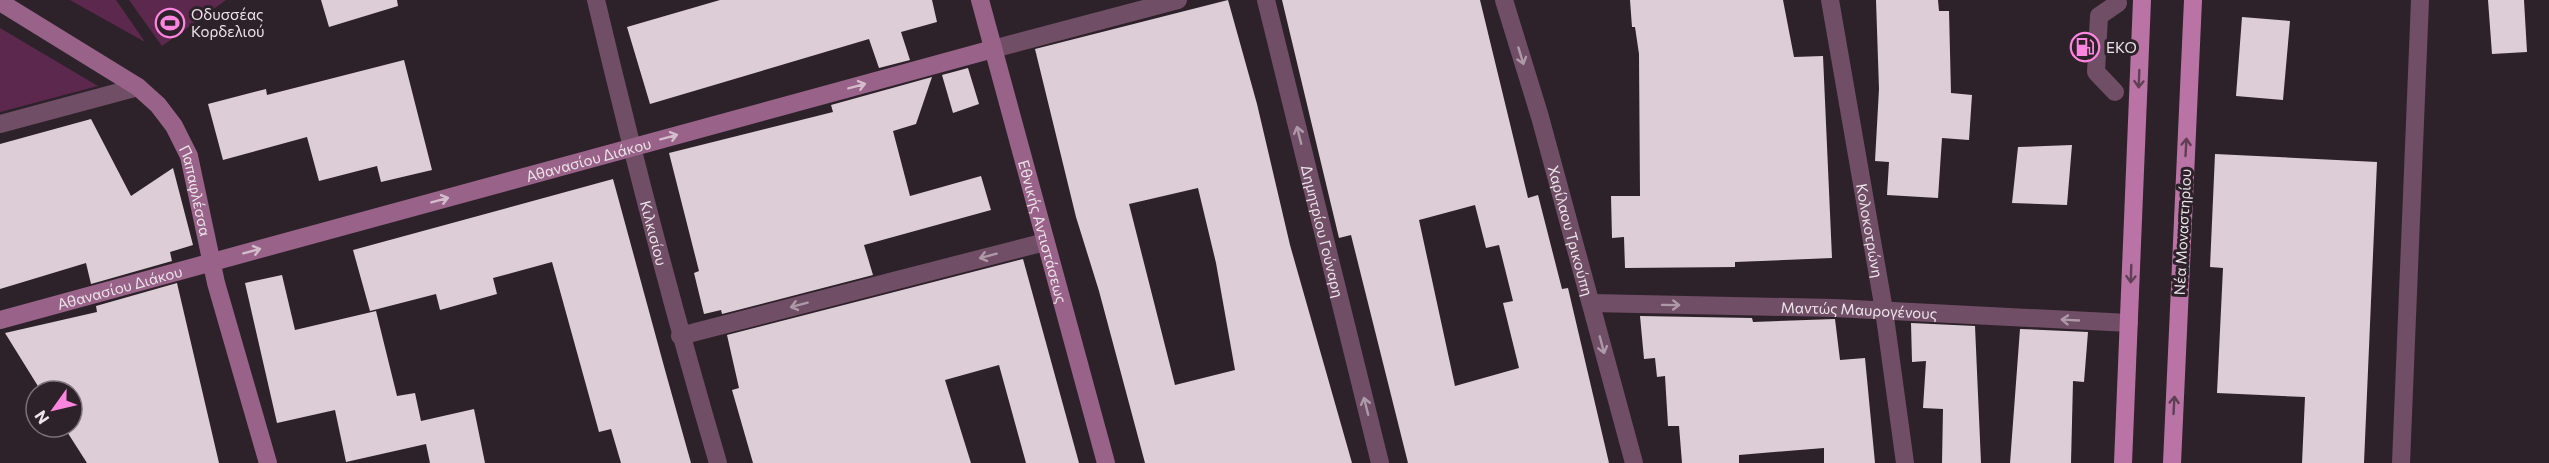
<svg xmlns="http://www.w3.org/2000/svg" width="2549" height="463" viewBox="0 0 2549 463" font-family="Commissioner,sans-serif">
	<rect width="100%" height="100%" fill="#2e222a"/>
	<path fill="#5c284e" d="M70 0H116L145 42Z
		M129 0H226L162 46Z
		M0 28 98 86 0 112Z"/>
	<path fill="#ddcdd7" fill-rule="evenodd" d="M321 0H397L398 6 329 27Z
		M720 0H932L937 22 901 32 910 60 879 68 869 39 650 104 627 27Z
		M1228 0 1257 104 1290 245 1352 463H1145L1099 291 1076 217 1035 49ZM1198 188 1216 263 1235 370 1175 385 1129 204Z
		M1282 0H1480L1528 198 1538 195 1562 289 1568 288 1609 463H1408L1351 235 1339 238ZM1475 205 1486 248 1499 245 1513 301 1503 303 1519 368 1455 386 1419 220Z
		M1630 0H1783L1794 57 1823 56 1832 258 1735 262V267L1625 268 1624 237 1612 238 1611 196H1640L1639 54 1635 27H1632Z
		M1876 0H1938L1939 11H1949L1951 93 1972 95 1969 140 1942 138 1938 198 1887 195 1889 162 1875 161 1879 89Z
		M2488 0H2524L2527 52 2492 54Z
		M2242 17 2290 21 2283 100 2236 96Z
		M404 60 432 170 381 182 377 166 319 181 307 137 223 160 208 104 266 89 267 95Z
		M968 68 979 104 953 113 942 75Z
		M932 77 916 124 893 131 910 196 981 176 991 210 864 245 873 275 722 314 721 310 704 314 694 273 699 271 669 153 833 112 831 105Z
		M91 119 131 196 173 168 193 245 170 252 172 261 91 284 86 263 0 289V144Z
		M2072 145 2067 205 2012 203 2018 147Z
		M2215 154 2377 162 2364 463H2302L2305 397 2217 393 2223 268 2210 267Z
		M613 179 665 370 691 463H621L611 429 599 432 552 262 493 278 497 294 440 310 436 294 370 311 353 250Z
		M1023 259 1079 463H1026L999 365 945 380 971 463H753L732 390 739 388 727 335Z
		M282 275 295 330 376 311 397 396 415 393 421 421 474 409 485 463H430L426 444 346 462 335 410 277 423 245 283Z
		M177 283 219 463H87L64 427H72V391H41L5 333 97 312 96 306Z
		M1640 316 1752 318 1753 322 1835 319 1840 360 1865 358 1875 463H1824V448L1739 455V463H1682L1679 426H1668L1665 376 1657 377 1655 358 1644 359Z
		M1911 323 1975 326 1981 463H1942L1943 409 1923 408 1926 361 1912 362Z
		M2020 329 2088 332 2084 382 2073 381 2071 463H2010Z"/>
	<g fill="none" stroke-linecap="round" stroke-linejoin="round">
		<path stroke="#704e66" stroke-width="18" d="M2115 92 2096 72 2099 16 2118 3"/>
		<g stroke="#704e66" stroke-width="18">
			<path id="s1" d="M596 0C633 156 673 310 718 463"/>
			<path id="s2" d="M1266 0 1380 463"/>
			<path id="s3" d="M1504 0 1540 117 1634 463"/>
			<path id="s4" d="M1830 0 1884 310 1905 463"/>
			<path d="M993 49 1178 0"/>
			<path d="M0 124 138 87"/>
			<path id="s5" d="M1591 303 1834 308 2129 323"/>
			<path d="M680 336 1045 242"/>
			<path d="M2401 463 2420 0"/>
		</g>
		<g stroke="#996389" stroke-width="18">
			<path id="s6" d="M980 0 1106 463"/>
			<path id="s7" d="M0 2 138 87 158 105 174 126 189 156 216 283 268 463"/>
			<path id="s8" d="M0 320 993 49"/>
		</g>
		<path stroke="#b974a5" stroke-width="18" d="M2123 463 2142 0
			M2172 463 2193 0"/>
	</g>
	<defs><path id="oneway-shaft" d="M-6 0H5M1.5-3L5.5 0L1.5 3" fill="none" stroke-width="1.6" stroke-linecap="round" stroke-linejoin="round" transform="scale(1.5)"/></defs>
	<g stroke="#ae99a8">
		<use href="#oneway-shaft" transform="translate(1521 56) rotate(73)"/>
		<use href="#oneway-shaft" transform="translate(1299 135) rotate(-104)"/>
		<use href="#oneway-shaft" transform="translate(988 256) rotate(165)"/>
		<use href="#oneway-shaft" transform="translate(799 305) rotate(165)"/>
		<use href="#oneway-shaft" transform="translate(1671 305) rotate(1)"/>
		<use href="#oneway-shaft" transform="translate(2070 320) rotate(-177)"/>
		<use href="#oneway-shaft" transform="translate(1602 345) rotate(75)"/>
		<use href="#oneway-shaft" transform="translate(1366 406) rotate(-104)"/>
	</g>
	<g stroke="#5f3f55">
		<use href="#oneway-shaft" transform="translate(2139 79) rotate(92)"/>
		<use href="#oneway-shaft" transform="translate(2186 147) rotate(-87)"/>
		<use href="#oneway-shaft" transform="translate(2131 274) rotate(92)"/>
		<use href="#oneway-shaft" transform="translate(2174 405) rotate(-87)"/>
	</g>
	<g stroke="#d3bdcc">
		<use href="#oneway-shaft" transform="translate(857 86) rotate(-15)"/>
		<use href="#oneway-shaft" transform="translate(669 137) rotate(-15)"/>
		<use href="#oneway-shaft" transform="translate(440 200) rotate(-15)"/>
		<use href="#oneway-shaft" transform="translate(252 251) rotate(-15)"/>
	</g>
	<defs>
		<g id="stadium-ring" transform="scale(1.5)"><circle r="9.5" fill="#2e222a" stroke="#ff85de" stroke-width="1.5"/><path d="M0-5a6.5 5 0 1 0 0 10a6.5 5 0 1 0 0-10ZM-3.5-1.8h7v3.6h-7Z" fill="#ff85de"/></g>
		<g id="fuel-ring" transform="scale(1.5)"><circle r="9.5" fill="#2e222a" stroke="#ff85de" stroke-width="1.5"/><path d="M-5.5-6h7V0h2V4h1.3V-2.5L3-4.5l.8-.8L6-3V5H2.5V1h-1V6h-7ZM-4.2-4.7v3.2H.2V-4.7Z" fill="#ff85de"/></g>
	</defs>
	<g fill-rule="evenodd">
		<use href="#stadium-ring" x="170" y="23"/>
		<use href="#fuel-ring" x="2085" y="47"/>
	</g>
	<g text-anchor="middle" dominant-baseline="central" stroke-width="6" stroke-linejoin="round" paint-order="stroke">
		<g font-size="15" fill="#ece4e9" stroke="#2e222a" text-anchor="start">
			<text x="191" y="14">Οδυσσέας<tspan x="191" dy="17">Κορδελιού</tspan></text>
			<text x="2106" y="47">EKO</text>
		</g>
		<g font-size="15" fill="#ece4e9" stroke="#2e222a">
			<text stroke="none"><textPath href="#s8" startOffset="610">Αθανασίου Διάκου</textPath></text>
			<text stroke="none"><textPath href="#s7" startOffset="284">Παπαφλέσσα</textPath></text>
			<text stroke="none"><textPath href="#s2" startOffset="238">Δημητρίου Γούναρη</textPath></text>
			<text stroke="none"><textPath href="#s3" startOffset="240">Χαρίλαου Τρικούπη</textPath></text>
			<text stroke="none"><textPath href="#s4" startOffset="234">Κολοκοτρώνη</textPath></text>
			<text stroke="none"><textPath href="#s1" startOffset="240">Κιλκισίου</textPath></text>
			<text stroke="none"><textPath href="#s6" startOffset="240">Εθνικής Αντιστάσεως</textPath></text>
			<text transform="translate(2182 232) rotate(-87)">Νέα Μοναστηρίου</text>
			<text stroke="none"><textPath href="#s8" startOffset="124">Αθανασίου Διάκου</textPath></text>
			<text stroke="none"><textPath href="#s5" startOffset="268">Μαντώς Μαυρογένους</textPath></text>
		</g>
	</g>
	<g transform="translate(54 409) rotate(236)"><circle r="28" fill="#2e222a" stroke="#7a7076" stroke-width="1.5"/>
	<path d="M0-4.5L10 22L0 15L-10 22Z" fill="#ff85de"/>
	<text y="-9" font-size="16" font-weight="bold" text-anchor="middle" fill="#ece4e9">N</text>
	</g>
</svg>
